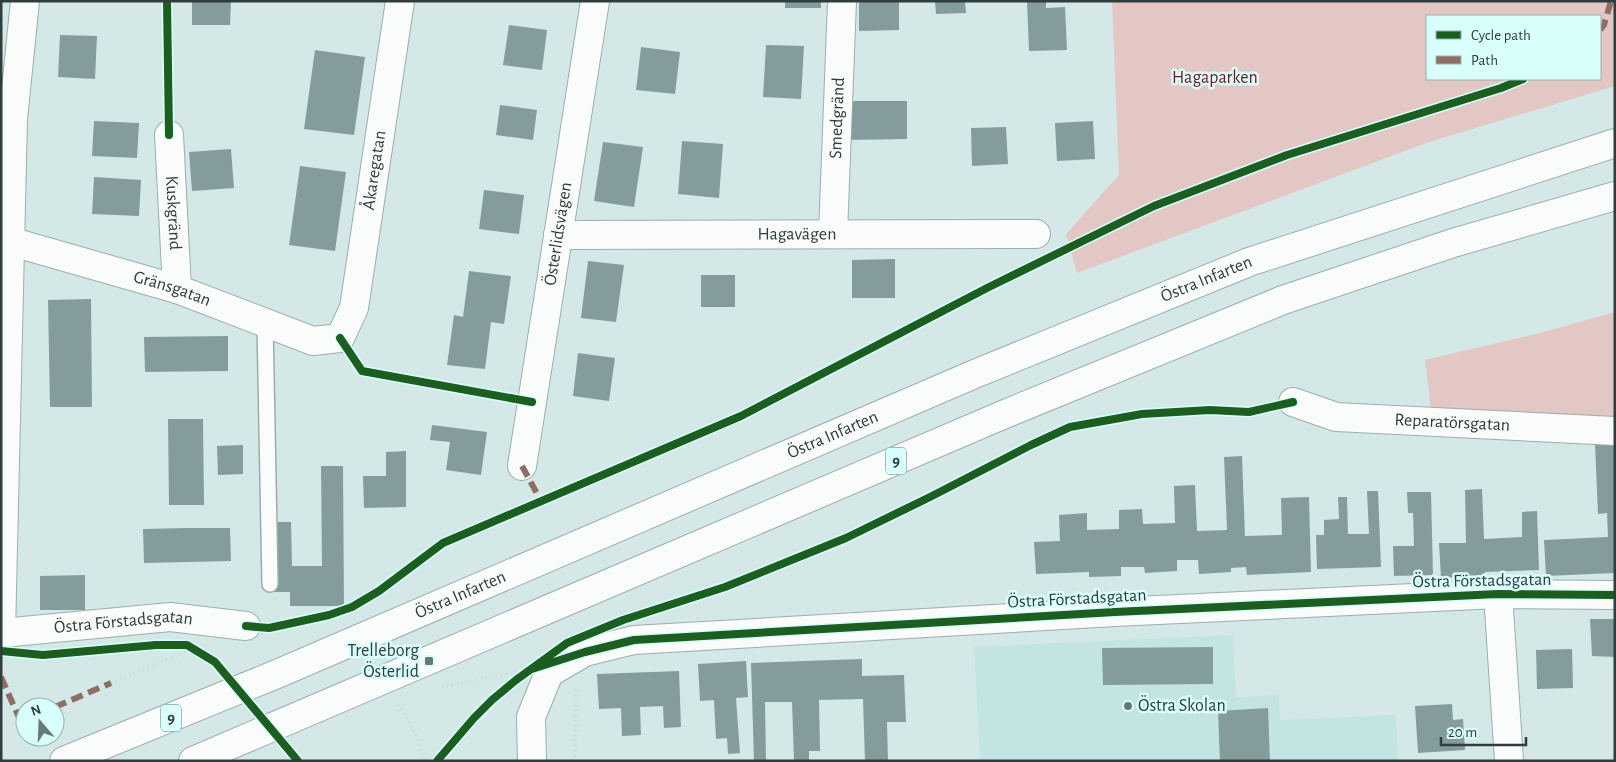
<svg xmlns="http://www.w3.org/2000/svg" width="1616" height="762" viewBox="0 0 1616 762" font-family="'Alegreya Sans',sans-serif">
	<rect width="100%" height="100%" fill="#d4e9e7"/>
	<path fill="#c2e5e3" d="M1233 635 1236 697 1279 695 1280 720 1396 715 1398 761H980L974 647Z"/>
	<path fill="#e2c7c4" fill-rule="evenodd" d="M1112 1H1615V86L1429 142 1077 273 1066 234 1119 175ZM1427 16H1600V79H1427Z
		M1615 312V418L1431 411 1425 360 1540 333Z"/>
	<path fill="#849d9c" d="M192 1H231L230 25H192Z
		M785 1H821V8H785Z
		M859 1H899V30L859 31Z
		M935 1H965L966 13 936 14Z
		M1027 1H1046V8L1065 7 1067 50 1029 51Z
		M509 25 547 30 542 70 503 65Z
		M60 35 97 36 95 79 58 77Z
		M766 45 804 46 801 99 763 97Z
		M641 47 680 52 675 94 636 90Z
		M315 50 365 57 354 135 304 129Z
		M847 101H907V139L847 140Z
		M500 105 537 110 533 140 496 135Z
		M94 121 139 123 137 158 92 156Z
		M1093 121 1095 159 1057 161 1055 123Z
		M1006 127 1008 164 972 166 971 128Z
		M682 141 723 144 719 198 678 194Z
		M603 142 643 147 634 207 594 201Z
		M231 149 234 188 192 191 189 152Z
		M300 166 346 172 335 251 289 245Z
		M94 177 141 180 139 216 92 214Z
		M484 190 524 195 519 234 479 229Z
		M895 259V298H852V260Z
		M588 261 624 265 616 322 581 318Z
		M469 271 511 276 504 324 491 322 485 369 447 365 454 315 463 317Z
		M701 275H735V307H701Z
		M91 299 92 407H50L48 300Z
		M228 336V371L145 372 144 337Z
		M578 353 615 358 609 401 573 396Z
		M168 419H203L204 505H169Z
		M432 425 487 432 481 475 446 470 450 442 430 440Z
		M1611 443V446L1615 445V573L1546 576 1544 540 1608 537 1607 513 1598 514 1595 444Z
		M243 445V474L218 475 217 446Z
		M406 451V507L364 508 363 476H386V452Z
		M1242 456 1245 536 1282 535 1281 498 1309 497 1311 572 1247 575 1246 567 1231 568V572L1199 574 1198 560H1177V571L1145 573 1144 567H1121V576L1089 577V572L1036 574 1034 542 1060 541 1059 515 1087 513V530L1119 529V510L1142 509 1143 524 1175 523 1174 486 1195 485 1197 531 1227 530 1224 457Z
		M321 466H343L344 606H290V592H275L274 522H291L292 566H322Z
		M1482 489 1484 539 1522 537V512L1537 511 1539 570 1485 572V576L1441 578 1439 543H1466L1465 490Z
		M1367 491H1378L1381 567 1317 569 1316 535H1324V520L1339 519 1338 497H1347L1348 534H1369Z
		M1407 492H1431L1433 575 1394 576 1393 546H1414L1413 513H1408Z
		M187 528H230L231 561 144 563 143 529Z
		M85 575V610H40V576Z
		M1590 619H1615V657L1592 656Z
		M1213 647V684L1103 685 1102 648Z
		M1572 649 1573 688 1537 689 1536 650Z
		M862 659V676L904 675 906 722H887L888 761H865L863 699 819 700 820 751H809V761H794L792 702H765L766 761H754L751 663Z
		M746 661 748 697 736 698 740 753 728 754 727 738 716 739 714 700 700 701 698 664Z
		M679 671 681 727 664 728 663 706 640 707 641 735 622 736 621 708 599 709 597 674Z
		M1452 704 1453 720 1463 719 1465 750 1418 753 1415 706Z
		M1268 708 1270 761H1220L1218 711Z"/>
	<g fill="none" stroke-linecap="round" stroke-linejoin="round">
		<g stroke="#9dadac" stroke-width="18">
			<path id="service" d="M265 323 270 584"/>
		</g>
		<g stroke="#9dadac" stroke-width="30">
			<g id="minor">
				<path id="s1" d="M169 135 177 289"/>
				<path id="s2" d="M833 234 842 1"/>
				<path id="s3" d="M558 235 1036 234"/>
				<path id="s4" d="M1 242 9 241 177 289 313 341 340 338 354 308 400 1"/>
				<path id="s5" d="M1293 402 1336 417 1615 431"/>
				<path id="s6" d="M522 466 595 1"/>
				<path d="M1498 594 1509 761"/>
				<path id="s7" d="M2 633 170 617 246 626"/>
				<path d="M1 634 13 119 25 1"/>
				<path d="M532 761 531 717 549 673 585 652 634 640 1115 612 1498 594 1615 595"/>
			</g>
		</g>
		<g stroke="#9dadac" stroke-width="30">
			<g id="primary">
				<path id="s8" d="M64 761 277 674 977 373 1249 262 1615 143"/>
				<path d="M193 761 1005 414 1283 300 1453 243 1615 196"/>
			</g>
		</g>
		<path stroke="#ced5d3" stroke-width="3" stroke-dasharray="1 4" stroke-linecap="butt" d="M111 683 192 649
			M442 687 519 671
			M398 705 411 725 426 761
			M575 761 576 689"/>
		<use href="#service" stroke="#f9fcfb" stroke-width="15"/>
		<use href="#minor" stroke="#f9fcfb" stroke-width="28"/>
		<use href="#primary" stroke="#f9fcfb" stroke-width="28"/>
		<path stroke="#8d6e63" stroke-width="6" stroke-dasharray="12 6" stroke-linecap="butt" d="M1600 30 1604 25 1611 1
			M522 466 541 501
			M1 677 25 731
			M55 707 111 683
			M28 737 30 742"/>
		<g stroke="#d9fffd" stroke-width="11">
			<path id="cycleway" d="M167 1 169 135
				M340 338 362 371 532 402
				M246 626 269 628 329 615 352 607 379 591 443 543 741 416 989 287 1154 206 1287 155 1501 88 1523 79
				M1 651 43 655 156 645H187L215 662 298 761
				M532 669 585 652 634 640 1115 612 1498 594 1615 595
				M437 761 474 718 492 700 516 680 567 643 623 620 725 587 846 538 930 497 1031 445 1070 427 1142 414 1210 410 1249 412 1293 402"/>
		</g>
		<use href="#cycleway" stroke="#1b5e20" stroke-width="8"/>
	</g>
	<g fill="#697978" stroke="#d9fffd" stroke-width="2">
		<rect x="424" y="656" width="10" height="10" rx="2.5"/>
		<circle cx="1128" cy="706" r="5"/>
	</g>
	<g text-anchor="middle" dominant-baseline="central" stroke-width="5" stroke-linejoin="round" paint-order="stroke">
		<g fill="#d9fffd" stroke="#627777" stroke-width="1">
			<rect x="886" y="447.5" width="20" height="27" rx="4"/>
			<rect x="161" y="704.5" width="20" height="27" rx="4"/>
		</g>
		<g font-size="16" font-weight="bold" fill="#2f3d3d">
			<text x="896" y="461">9</text>
			<text x="171" y="718">9</text>
		</g>
		<g font-size="18" fill="#72181e" stroke="#d9fffd">
			<text x="1215" y="78">Hagaparken</text>
		</g>
		<g font-size="18" fill="#2f3d3d" stroke="#d9fffd">
			<text stroke="none"><textPath href="#s2" startOffset="116">Smedgränd</textPath></text>
			<text stroke="none"><textPath href="#s4" startOffset="528">Åkaregatan</textPath></text>
			<text stroke="none"><textPath href="#s1" startOffset="78">Kuskgränd</textPath></text>
			<text stroke="none"><textPath href="#s6" startOffset="235">Österlidsvägen</textPath></text>
			<text stroke="none"><textPath href="#s3" startOffset="239">Hagavägen</textPath></text>
			<text stroke="none"><textPath href="#s8" startOffset="1240">Östra Infarten</textPath></text>
			<text stroke="none"><textPath href="#s4" startOffset="178">Gränsgatan</textPath></text>
			<text stroke="none"><textPath href="#s5" startOffset="162">Reparatörsgatan</textPath></text>
			<text stroke="none"><textPath href="#s8" startOffset="835">Östra Infarten</textPath></text>
			<text transform="translate(1482 581) rotate(-1)">Östra Förstadsgatan</text>
			<text stroke="none"><textPath href="#s8" startOffset="430">Östra Infarten</textPath></text>
			<text transform="translate(1077 599) rotate(-3)">Östra Förstadsgatan</text>
			<text stroke="none"><textPath href="#s7" startOffset="122">Östra Förstadsgatan</textPath></text>
		</g>
		<g font-size="18" fill="#2f3d3d" stroke="#d9fffd" text-anchor="end">
			<text x="419" y="651">Trelleborg<tspan x="419" dy="21">Österlid</tspan></text>
			<text x="1138" y="706" text-anchor="start">Östra Skolan</text>
		</g>
	</g>
	<rect width="1616" height="762" fill="none" stroke="#2f3d3d" stroke-width="5"/>
	<rect x="1426" y="15" width="175" height="65" fill="#d9fffd" stroke="#95b1b0"/>
	<rect x="1436" y="31" width="25" height="8" fill="#1b5e20" stroke="#95b1b0"/>
	<text x="1471" y="40" font-size="15" fill="#2f3d3d">Cycle path</text>
	<rect x="1436" y="56" width="25" height="8" fill="#8d6e63" stroke="#95b1b0"/>
	<text x="1471" y="65" font-size="15" fill="#2f3d3d">Path</text>
	<g transform="translate(40 722) rotate(341)"><circle r="24" fill="#d9fffd" stroke="#95b1b0"/>
	<path d="M0-4L9 19L0 12L-9 19Z" fill="#697978"/>
	<text y="-8" font-size="14" font-weight="bold" text-anchor="middle" fill="#2f3d3d">N</text>
	</g>
	<path d="M1441 737v8h85v-8" fill="none" stroke="#2f3d3d" stroke-width="2.5"/>
	<text x="1448" y="737" font-size="15" fill="#2f3d3d" stroke="#d9fffd" stroke-width="4" paint-order="stroke">20 m</text>
</svg>
